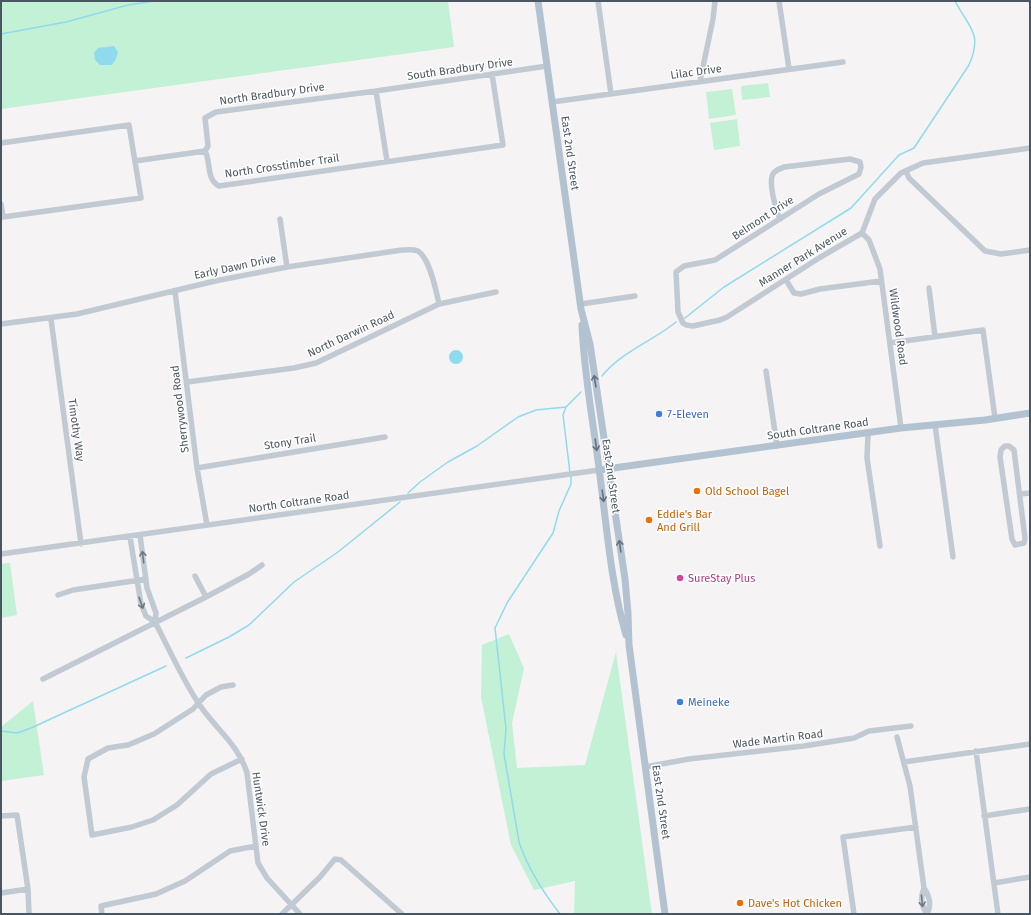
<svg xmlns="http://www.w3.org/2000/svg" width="1031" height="915" viewBox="0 0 1031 915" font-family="'Fira Sans',sans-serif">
	<rect width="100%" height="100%" fill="#f5f3f3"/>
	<path fill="#c3f1d5" d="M1 1H448L454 47 1 109Z
		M768 83 770 97 742 100 741 86Z
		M732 89 736 115 709 119 706 92Z
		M737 119 740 146 714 150 710 123Z
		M10 563 17 615 1 618V564Z
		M509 634 524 668 512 723 517 768 585 765 616 652 652 914H574L575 881 534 890 511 845 481 697 482 645Z
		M33 701 44 775 1 781V727Z"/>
	<path fill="#90daee" d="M114 46 118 52 116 59 112 65H100L95 60 94 53 98 48Z
		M449 357a7 7 0 1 1 14 0a7 7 0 1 1-14 0Z"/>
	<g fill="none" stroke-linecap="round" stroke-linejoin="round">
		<path stroke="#90daee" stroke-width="1.5" d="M1029 1 1030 5
			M1 34 66 22 128 5 155 1
			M685 318 724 287 851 208 899 155 914 148 969 65C983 33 969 28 955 1
			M602 376C621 352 653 341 676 322
			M570 473 563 415 566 407 581 392
			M408 493 420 482 448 462 477 446 518 417 536 410 566 407
			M186 658 229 637 249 625 294 582 338 552 400 502
			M1 731 17 733 31 728 166 666
			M560 914C543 892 528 869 519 842L504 754 506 729 495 628 507 603 553 533 559 511 571 484V476"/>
		<path stroke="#c1cad2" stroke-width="5.5" d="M598 1 611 94
			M779 1 789 69
			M700 81 713 19 715 1
			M376 91 387 161
			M552 102 843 62
			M1 143 129 125 141 198 3 217 1 204
			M205 151C211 161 206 180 219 186L503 145 492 74
			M135 161 205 151 208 146 205 118 216 112 376 91 547 66
			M906 171 909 178 985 251 1001 254 1030 250
			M280 219 287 267
			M780 219C776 210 768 183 773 174 775 170 780 169 784 167L850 159 860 162 861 167 859 174 819 194 715 260 684 266 676 272 678 312 683 323 686 325 693 326 720 320 727 317 819 258 862 233 875 199 901 173 923 163 1030 148
			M862 233 869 240 880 269 901 428
			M786 280 794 293 801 294 820 289 881 281
			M929 288 935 337
			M175 291 197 468 207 525
			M581 304 635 296
			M51 319 81 544
			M1 324 77 314 215 281 287 267 402 250C407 250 413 249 418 251 430 259 436 290 439 304
			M890 343 983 330 995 418
			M766 371 777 446
			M187 382 294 368 316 363 439 304 496 292
			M935 425 953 557
			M868 433 867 458 880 546
			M1005 446H1009L1014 450 1025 538 1024 543 1015 545 1012 539 1000 457 1001 450Z
			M197 468 385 437
			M1020 494 1030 493
			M140 535 147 588 156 613 155 622
			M130 537 141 604 146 616 155 622C169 649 181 676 197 701 213 727 238 743 247 773L258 863 267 878 300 914
			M1 554 599 470
			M195 576 206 597
			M58 595 73 590 146 579
			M43 679 206 597 249 574 262 565
			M233 685 221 687 206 695 193 709 154 734 128 745 108 748 88 759 84 777 92 835 132 827 153 820 177 805 211 774 242 759
			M897 737 910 786 924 888C930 897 932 905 927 914
			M976 751 998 914
			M904 762 1030 744
			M645 767 689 759 804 746 854 738 869 731 911 726
			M1 816 17 815 28 889 29 914
			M984 816 1030 809
			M994 883 1030 877
			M924 888C920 898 921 905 927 914
			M1 893 28 889
			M102 914 101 906 156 894 185 881 230 851 256 846
			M282 914 320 877 335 859 341 860 402 914
			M854 914 843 837 916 827"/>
		<path stroke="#b3c2d1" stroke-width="7" d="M538 1 581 309 590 344 625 579 628 613 629 645 665 914
			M582 325C584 376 594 426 600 476 607 529 611 584 626 635
			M599 470 901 428 985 420 1030 413"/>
	</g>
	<defs><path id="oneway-shaft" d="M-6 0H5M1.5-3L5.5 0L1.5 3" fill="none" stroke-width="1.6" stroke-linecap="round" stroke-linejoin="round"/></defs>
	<g stroke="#64717d">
		<use href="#oneway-shaft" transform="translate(595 381) rotate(-99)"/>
		<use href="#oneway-shaft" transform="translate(596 445) rotate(82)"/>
		<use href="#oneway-shaft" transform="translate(603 496) rotate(82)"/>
		<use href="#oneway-shaft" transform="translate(620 546) rotate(-98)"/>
	</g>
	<g stroke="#6e7983">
		<use href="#oneway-shaft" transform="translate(143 557) rotate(-97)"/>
		<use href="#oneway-shaft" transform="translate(141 603) rotate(71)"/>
		<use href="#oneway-shaft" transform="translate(922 901) rotate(84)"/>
	</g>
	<g fill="#3f7fe0" stroke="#fff" stroke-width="1.5">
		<circle cx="659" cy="414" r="4"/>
		<circle cx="680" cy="702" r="4"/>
	</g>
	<g fill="#e8710a" stroke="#fff" stroke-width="1.5">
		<circle cx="697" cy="491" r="4"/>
		<circle cx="649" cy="520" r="4"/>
		<circle cx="740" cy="903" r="4"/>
	</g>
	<circle fill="#d1479c" stroke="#fff" stroke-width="1.5" cx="680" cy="578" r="4"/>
	<g text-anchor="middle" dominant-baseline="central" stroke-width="3" stroke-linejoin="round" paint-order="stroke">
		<g font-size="11" fill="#4a5661" stroke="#fff">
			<text transform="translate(460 69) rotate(-8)">South Bradbury Drive</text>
			<text transform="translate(696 72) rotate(-8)">Lilac Drive</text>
			<text transform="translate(272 94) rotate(-8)">North Bradbury Drive</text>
			<text transform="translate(570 153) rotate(82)">East 2nd Street</text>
			<text transform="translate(282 166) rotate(-8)">North Crosstimber Trail</text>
			<text transform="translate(763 218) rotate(-33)">Belmont Drive</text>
			<text transform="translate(803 257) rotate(-32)">Manner Park Avenue</text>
			<text transform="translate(235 267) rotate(-12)">Early Dawn Drive</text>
			<text transform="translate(898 327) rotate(82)">Wildwood Road</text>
			<text transform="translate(351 334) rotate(-25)">North Darwin Road</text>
			<text transform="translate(180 409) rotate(-97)">Sherrywood Road</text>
			<text transform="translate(818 429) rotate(-8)">South Coltrane Road</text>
			<text transform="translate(76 430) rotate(82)">Timothy Way</text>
			<text transform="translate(290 442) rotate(-9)">Stony Trail</text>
			<text transform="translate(611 476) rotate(82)">East 2nd Street</text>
			<text transform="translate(299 502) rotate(-8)">North Coltrane Road</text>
			<text transform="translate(778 739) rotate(-7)">Wade Martin Road</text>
			<text transform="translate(661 802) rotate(82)">East 2nd Street</text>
			<text transform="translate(261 809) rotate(82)">Huntwick Drive</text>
		</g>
		<g font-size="11" fill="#366cbe" stroke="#fff" text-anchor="start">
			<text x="667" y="414">7-Eleven</text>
			<text x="688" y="702">Meineke</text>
		</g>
		<g font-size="11" fill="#c56008" stroke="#fff" text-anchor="start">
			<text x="705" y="491">Old School Bagel</text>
			<text x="657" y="514">Eddie's Bar<tspan x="657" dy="13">And Grill</tspan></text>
			<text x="748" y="903">Dave's Hot Chicken</text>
		</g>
		<g font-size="11" fill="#b23c85" stroke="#fff" text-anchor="start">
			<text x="688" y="578">SureStay Plus</text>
		</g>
	</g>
	<rect width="1031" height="915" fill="none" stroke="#4a5661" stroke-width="4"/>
</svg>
